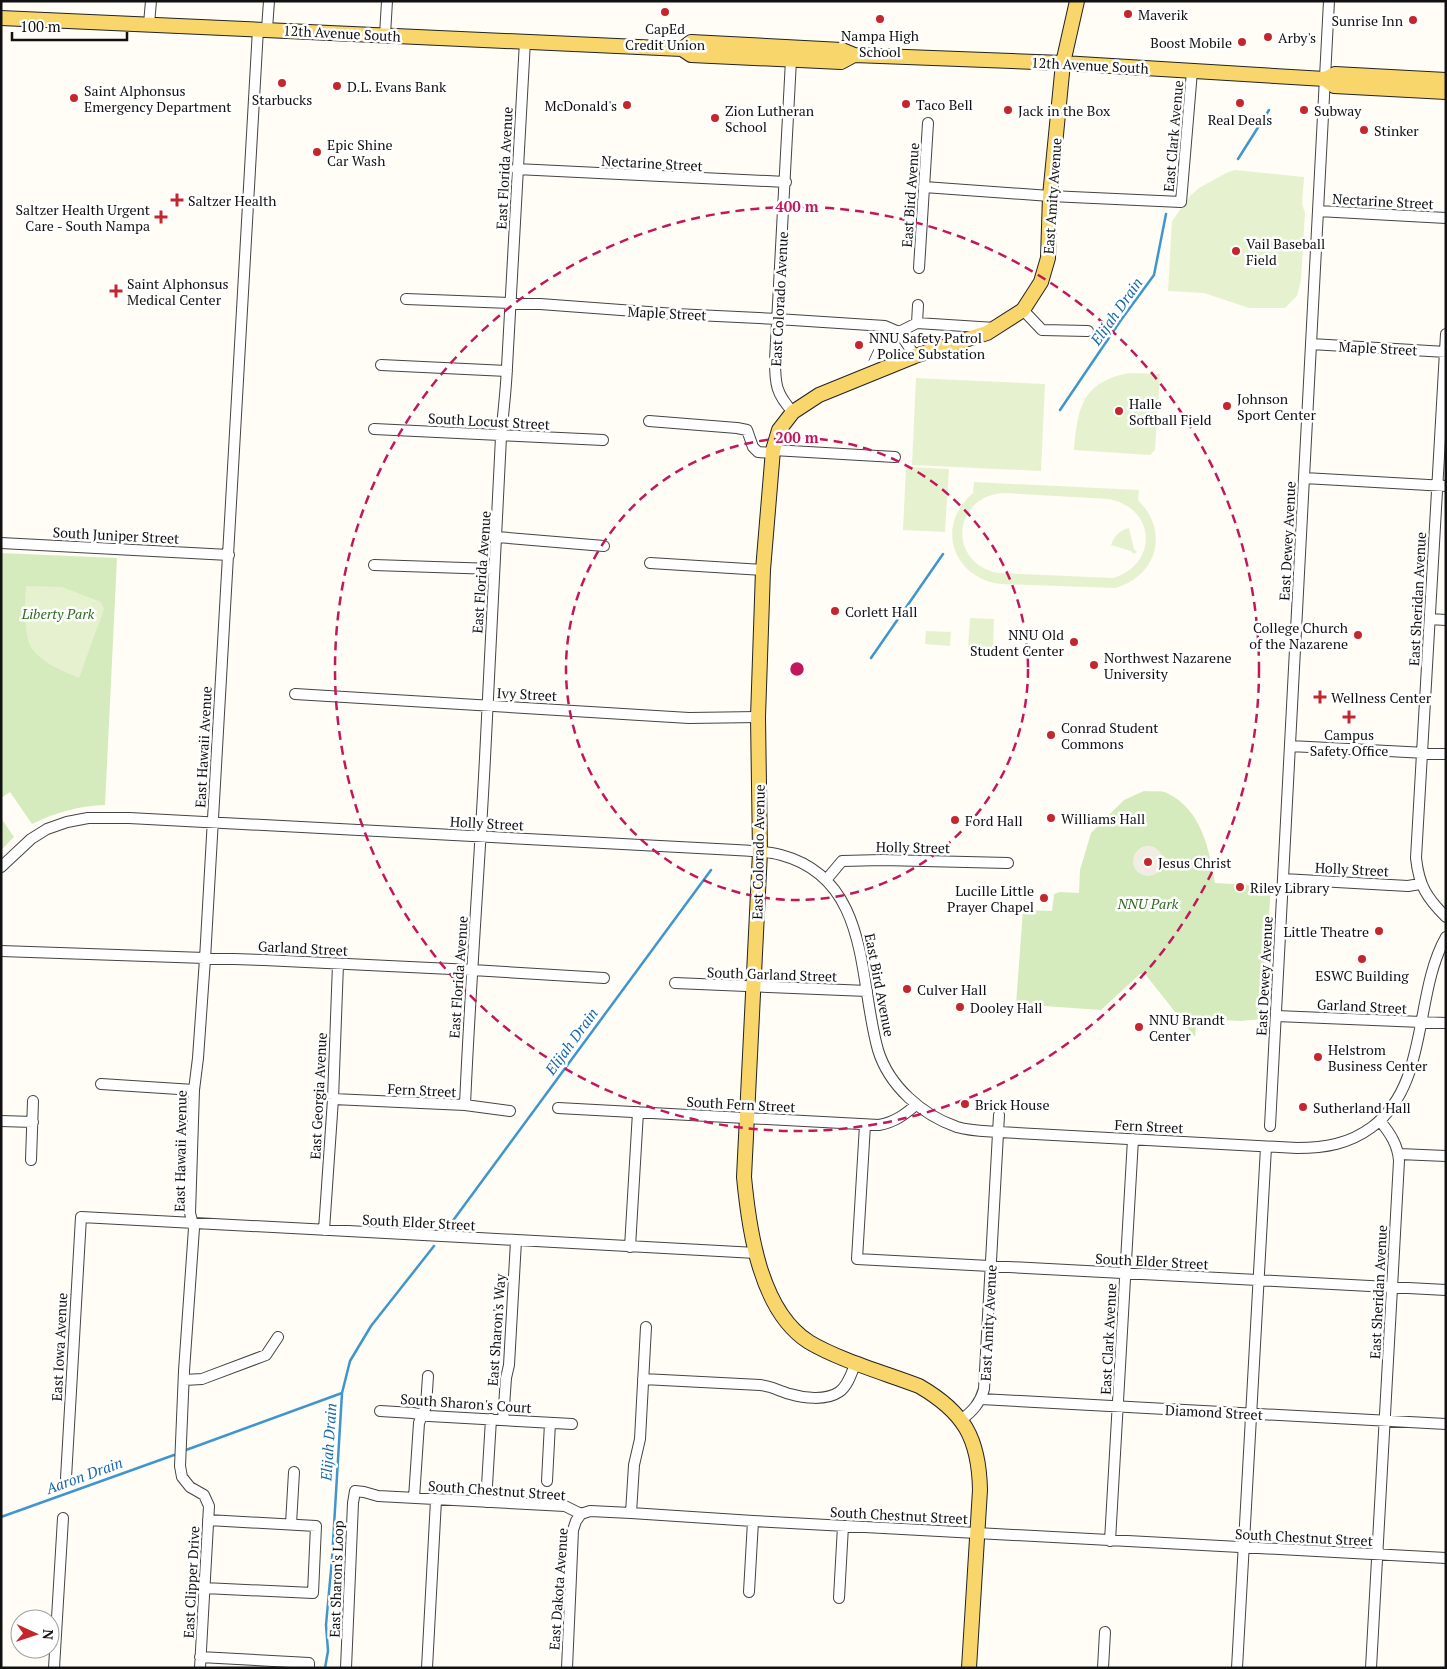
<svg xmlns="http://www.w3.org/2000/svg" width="1447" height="1669" viewBox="0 0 1447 1669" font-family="'PT Serif',serif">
	<rect width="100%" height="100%" fill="#fffdf5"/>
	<path fill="#d5ebbd" d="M1 553 117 558 105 805C78 806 57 812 32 824L10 792 1 798Z
		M1144 791C1151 792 1161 790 1167 793 1202 810 1209 849 1215 883L1271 886 1262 1019 1240 1021 1203 1019 1202 1023 1196 1026 1195 1037 1145 974H1140L1101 1010 1016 1004 1023 910 1052 911 1054 894 1060 892 1079 893 1080 870 1091 833 1124 800Z
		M1 818 14 837 1 850Z"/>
	<path fill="#e6f2cf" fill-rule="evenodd" d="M1235 170 1304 177 1302 204 1305 213 1301 280 1297 296 1285 308H1249L1204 293 1168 291 1172 221 1190 196 1199 188 1226 173Z
		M1129 373 1160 374 1155 450 1150 455 1074 450C1078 409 1081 382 1129 373Z
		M916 378 1045 384 1041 471 912 465Z
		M906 467 949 469 945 532 903 530Z
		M974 482 1139 490 1138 500C1170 532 1157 576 1115 588L1000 584C952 577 935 525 973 493ZM1004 493 1108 499C1156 507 1159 564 1113 578L998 573C947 563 952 496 1004 493Z
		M1129 528 1134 549 1137 552 1134 554 1131 551 1111 545C1114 536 1120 530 1129 528Z
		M26 586 62 587 101 602 104 609 79 678C63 671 44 664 33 650 23 639 25 601 26 586Z
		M970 618 994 619 993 648 968 647Z
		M926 631 951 632 950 646 925 644Z"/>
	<path fill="#f1ede2" d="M1133 861a15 15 0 1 1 30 0a15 15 0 1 1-30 0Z"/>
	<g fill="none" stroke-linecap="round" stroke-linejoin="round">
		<path stroke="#3f96cf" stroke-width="2.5" d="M1238 159 1269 110
			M1060 410 1121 320 1154 275 1166 214
			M871 658 943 554
			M449 1226 711 870
			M186 1450 342 1393
			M1 1517 174 1455
			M325 1668 328 1651 326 1625 332 1559 342 1393 350 1361 371 1326 434 1246"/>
		<g stroke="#444" stroke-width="12">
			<path id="minor" d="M149 24 151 1
				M267 29 269 1
				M385 35 387 1
				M791 60 775 360C775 384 776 394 793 412
				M516 169 786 182
				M924 187 1050 196 1181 202 1192 71
				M1318 211 1446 218
				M919 268 928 123
				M406 299 540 304 675 314 777 319 885 326 899 332 915 356
				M1023 310 1042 330 1088 331
				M917 323 995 328
				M899 332 917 323 918 305
				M1446 334 1416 858C1419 886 1427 898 1446 917
				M1311 344 1446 352
				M381 365 507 371
				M649 421 737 428 747 430 753 447 758 452 773 453
				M374 429 603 440
				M773 450 895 457
				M1304 478 1446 486
				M497 537 604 546
				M1 543 229 555
				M650 563 763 570
				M374 565 494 569
				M1430 619 1446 620
				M295 694 689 718 758 717
				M1290 746 1446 754
				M1 867 31 839 47 829 67 822 88 818H129L736 850C751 851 767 851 781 855 871 879 858 980 878 1050 889 1086 922 1115 957 1127 970 1131 985 1131 999 1132L1297 1148C1325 1148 1349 1144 1372 1127 1430 1084 1413 995 1446 937
				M1283 879 1408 886 1420 884
				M826 880 842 861 882 860 1008 863
				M1 951 264 960 472 970 604 978
				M675 983 867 991
				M1276 1016 1446 1023
				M101 1084 194 1090
				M333 1099 465 1105 510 1111
				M465 1105C470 989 479 874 485 758 491 651 496 544 501 437 503 414 506 391 507 367 513 259 518 150 525 41
				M558 1108 879 1125C895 1122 904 1115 916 1105
				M1 1121 33 1122
				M865 1125 857 1259 1446 1290
				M1270 1126 1329 1
				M1399 1154 1446 1156
				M31 1160 33 1101
				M324 1230 333 1099 338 964
				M630 1247 638 1112
				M643 1379 760 1385C771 1386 779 1391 790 1394 803 1398 826 1401 839 1392 848 1386 852 1372 856 1362
				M184 1380 202 1379 266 1355 278 1337
				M981 1399 1446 1424
				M380 1411 413 1413 429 1416 572 1424
				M503 1420 506 1378 509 1365 516 1241
				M961 1420C973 1411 980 1403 984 1389L999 1115
				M66 1478 81 1217C306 1227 531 1242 756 1253
				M547 1481 550 1423
				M414 1498 419 1423 426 1406 428 1376
				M486 1502 491 1419
				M631 1513 634 1465 640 1439 646 1327
				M291 1524 294 1472
				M1110 1541 1133 1139
				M204 1588 313 1593 316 1526 208 1520
				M749 1592 753 1521
				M839 1598 843 1526
				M200 1657 309 1663V1668
				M54 1668 63 1518
				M200 1668 209 1506 204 1495 190 1487 182 1477 180 1466 184 1371 194 1228 190 1213 194 1090 198 1058 205 959 258 29
				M346 1668 353 1503 355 1491 364 1492 378 1496 565 1506 581 1514 590 1511 631 1513 753 1521 1446 1558
				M427 1668 436 1500
				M567 1668 573 1530 576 1521 581 1514
				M1103 1668 1105 1632
				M1237 1668 1266 1147
				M1371 1668 1399 1161C1398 1145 1390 1133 1380 1121"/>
		</g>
		<g stroke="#222" stroke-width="16">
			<path id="major" d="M1 18 682 49 691 55 841 62 854 55
				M682 49 691 42 842 50 854 55 1063 63 1325 79 1335 74 1446 80
				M1325 79 1334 86 1446 92
				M969 1668 980 1490C979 1438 964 1412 919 1386 885 1373 839 1360 809 1342 760 1311 749 1230 744 1177L760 852 758 717 763 570 773 450 779 430 793 412 819 395 915 356 987 333 1023 310 1041 282 1048 258 1050 196 1063 63 1077 1"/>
		</g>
		<use href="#minor" stroke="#fff" stroke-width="10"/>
		<use href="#major" stroke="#f9d66b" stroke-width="14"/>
	</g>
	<g fill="none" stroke="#c2185b" stroke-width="2.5" stroke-dasharray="9 6">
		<circle cx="797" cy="669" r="231"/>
		<circle cx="797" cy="669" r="462"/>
	</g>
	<g fill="#c4262e" stroke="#fff" stroke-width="2">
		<circle cx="665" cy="12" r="5"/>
		<circle cx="1128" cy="14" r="5"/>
		<circle cx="880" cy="19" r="5"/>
		<circle cx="1413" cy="20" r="5"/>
		<circle cx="1268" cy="37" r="5"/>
		<circle cx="1242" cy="42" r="5"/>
		<circle cx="282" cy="83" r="5"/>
		<circle cx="337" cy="86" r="5"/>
		<circle cx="74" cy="98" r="5"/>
		<circle cx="1240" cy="103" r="5"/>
		<circle cx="906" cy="104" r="5"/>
		<circle cx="627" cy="105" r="5"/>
		<circle cx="1008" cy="110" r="5"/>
		<circle cx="1304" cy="110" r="5"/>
		<circle cx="715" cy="118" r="5"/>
		<circle cx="1364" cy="130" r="5"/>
		<circle cx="317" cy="152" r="5"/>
		<path d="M174.5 192.5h5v5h5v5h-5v5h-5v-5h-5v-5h5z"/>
		<path d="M158.5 209.5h5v5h5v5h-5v5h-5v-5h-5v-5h5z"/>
		<circle cx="1236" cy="251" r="5"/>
		<path d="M113.5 283.5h5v5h5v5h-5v5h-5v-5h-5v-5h5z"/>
		<circle cx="859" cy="345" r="5"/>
		<circle cx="1227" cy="406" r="5"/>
		<circle cx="1119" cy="411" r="5"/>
		<circle cx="835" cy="611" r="5"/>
		<circle cx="1358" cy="635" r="5"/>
		<circle cx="1074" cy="642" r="5"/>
		<circle cx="1094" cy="665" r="5"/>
		<path d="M1317.5 689.5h5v5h5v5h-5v5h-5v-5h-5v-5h5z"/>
		<path d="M1346.5 709.5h5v5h5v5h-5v5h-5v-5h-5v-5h5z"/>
		<circle cx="1051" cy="735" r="5"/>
		<circle cx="1051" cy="818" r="5"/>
		<circle cx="955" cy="820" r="5"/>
		<circle cx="1148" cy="862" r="5"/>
		<circle cx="1240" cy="887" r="5"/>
		<circle cx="1044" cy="898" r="5"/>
		<circle cx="1379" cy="931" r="5"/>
		<circle cx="1362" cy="959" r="5"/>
		<circle cx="907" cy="989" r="5"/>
		<circle cx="960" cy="1007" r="5"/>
		<circle cx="1139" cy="1027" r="5"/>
		<circle cx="1318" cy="1057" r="5"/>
		<circle cx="965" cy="1104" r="5"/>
		<circle cx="1303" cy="1107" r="5"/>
	</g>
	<g text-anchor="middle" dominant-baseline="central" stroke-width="5" stroke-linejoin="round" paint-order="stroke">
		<g font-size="14" fill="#111" stroke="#fff" text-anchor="start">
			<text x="1138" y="14">Maverik</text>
			<text x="1403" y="20" text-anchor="end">Sunrise Inn</text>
			<text x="665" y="28" text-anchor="middle">CapEd<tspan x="665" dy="16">Credit Union</tspan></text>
			<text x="880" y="35" text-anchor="middle">Nampa High<tspan x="880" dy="16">School</tspan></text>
			<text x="1278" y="37">Arby's</text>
			<text x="1232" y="42" text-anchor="end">Boost Mobile</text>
			<text x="347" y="86">D.L. Evans Bank</text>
			<text x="84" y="90">Saint Alphonsus<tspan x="84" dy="16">Emergency Department</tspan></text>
			<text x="282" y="99" text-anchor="middle">Starbucks</text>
			<text x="916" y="104">Taco Bell</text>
			<text x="617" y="105" text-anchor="end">McDonald's</text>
			<text x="725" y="110">Zion Lutheran<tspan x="725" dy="16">School</tspan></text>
			<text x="1018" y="110">Jack in the Box</text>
			<text x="1314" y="110">Subway</text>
			<text x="1240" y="119" text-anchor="middle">Real Deals</text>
			<text x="1374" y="130">Stinker</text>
			<text x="327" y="144">Epic Shine<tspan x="327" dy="16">Car Wash</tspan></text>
			<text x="188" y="200">Saltzer Health</text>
			<text x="150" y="209" text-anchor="end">Saltzer Health Urgent<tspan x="150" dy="16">Care - South Nampa</tspan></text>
			<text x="1246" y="243">Vail Baseball<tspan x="1246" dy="16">Field</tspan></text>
			<text x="127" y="283">Saint Alphonsus<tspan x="127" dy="16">Medical Center</tspan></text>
			<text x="869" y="337">NNU Safety Patrol<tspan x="869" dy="16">/ Police Substation</tspan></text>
			<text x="1237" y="398">Johnson<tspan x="1237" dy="16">Sport Center</tspan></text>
			<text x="1129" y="403">Halle<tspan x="1129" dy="16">Softball Field</tspan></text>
			<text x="845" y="611">Corlett Hall</text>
			<text x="1348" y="627" text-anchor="end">College Church<tspan x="1348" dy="16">of the Nazarene</tspan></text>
			<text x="1064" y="634" text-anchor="end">NNU Old<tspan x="1064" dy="16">Student Center</tspan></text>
			<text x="1104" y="657">Northwest Nazarene<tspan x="1104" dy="16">University</tspan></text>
			<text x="1331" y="697">Wellness Center</text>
			<text x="1061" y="727">Conrad Student<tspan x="1061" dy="16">Commons</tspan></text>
			<text x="1349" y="734" text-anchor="middle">Campus<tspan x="1349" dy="16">Safety Office</tspan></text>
			<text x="1061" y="818">Williams Hall</text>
			<text x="965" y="820">Ford Hall</text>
			<text x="1158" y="862">Jesus Christ</text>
			<text x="1250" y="887">Riley Library</text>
			<text x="1034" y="890" text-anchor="end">Lucille Little<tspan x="1034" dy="16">Prayer Chapel</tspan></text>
			<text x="1369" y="931" text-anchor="end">Little Theatre</text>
			<text x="1362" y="975" text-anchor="middle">ESWC Building</text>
			<text x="917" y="989">Culver Hall</text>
			<text x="970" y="1007">Dooley Hall</text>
			<text x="1149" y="1019">NNU Brandt<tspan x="1149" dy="16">Center</tspan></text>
			<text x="1328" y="1049">Helstrom<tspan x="1328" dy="16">Business Center</tspan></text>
			<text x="975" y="1104">Brick House</text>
			<text x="1313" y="1107">Sutherland Hall</text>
		</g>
		<g font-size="14" fill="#111" stroke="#fff">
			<text transform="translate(342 33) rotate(3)">12th Avenue South</text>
			<text transform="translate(1090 65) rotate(3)">12th Avenue South</text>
			<text transform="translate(1173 136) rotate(-85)">East Clark Avenue</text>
			<text transform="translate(652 163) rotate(3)">Nectarine Street</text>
			<text transform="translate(504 168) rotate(-87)">East Florida Avenue</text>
			<text transform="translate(910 195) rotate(-86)">East Bird Avenue</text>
			<text transform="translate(1052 196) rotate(-86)">East Amity Avenue</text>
			<text transform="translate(1383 201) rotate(3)">Nectarine Street</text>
			<text transform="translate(779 299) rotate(-87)">East Colorado Avenue</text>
			<text transform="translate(667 313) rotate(3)">Maple Street</text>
			<text transform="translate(1378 348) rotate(3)">Maple Street</text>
			<text transform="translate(489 421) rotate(3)">South Locust Street</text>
			<text transform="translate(116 535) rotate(3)">South Juniper Street</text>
			<text transform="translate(1287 541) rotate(-87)">East Dewey Avenue</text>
			<text transform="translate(481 572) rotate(-86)">East Florida Avenue</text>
			<text transform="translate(1417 599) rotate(-87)">East Sheridan Avenue</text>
			<text transform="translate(527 694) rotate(3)">Ivy Street</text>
			<text transform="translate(203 747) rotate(-87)">East Hawaii Avenue</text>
			<text transform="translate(487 823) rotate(3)">Holly Street</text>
			<text transform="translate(913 847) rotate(1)">Holly Street</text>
			<text transform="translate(758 852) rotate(-89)">East Colorado Avenue</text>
			<text transform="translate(1352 869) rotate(3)">Holly Street</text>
			<text transform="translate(303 948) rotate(3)">Garland Street</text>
			<text transform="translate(772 974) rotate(2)">South Garland Street</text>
			<text transform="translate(1264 976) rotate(-87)">East Dewey Avenue</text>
			<text transform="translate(458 977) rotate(-86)">East Florida Avenue</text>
			<text transform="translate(880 985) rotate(79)">East Bird Avenue</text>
			<text transform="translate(1362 1006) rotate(3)">Garland Street</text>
			<text transform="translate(422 1090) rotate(3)">Fern Street</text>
			<text transform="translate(318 1096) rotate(-87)">East Georgia Avenue</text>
			<text transform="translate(741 1104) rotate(3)">South Fern Street</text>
			<text transform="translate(1149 1126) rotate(3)">Fern Street</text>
			<text transform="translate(180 1151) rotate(-89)">East Hawaii Avenue</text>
			<text transform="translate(419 1222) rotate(3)">South Elder Street</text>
			<text transform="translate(1152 1261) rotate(3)">South Elder Street</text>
			<text transform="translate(1378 1292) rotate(-87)">East Sheridan Avenue</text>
			<text transform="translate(988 1323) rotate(-87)">East Amity Avenue</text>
			<text transform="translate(496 1330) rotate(-86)">East Sharon's Way</text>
			<text transform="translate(1108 1339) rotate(-87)">East Clark Avenue</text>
			<text transform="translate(59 1347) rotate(-87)">East Iowa Avenue</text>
			<text transform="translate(466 1403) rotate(4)">South Sharon's Court</text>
			<text transform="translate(1214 1412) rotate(3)">Diamond Street</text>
			<text transform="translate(497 1490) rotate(4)">South Chestnut Street</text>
			<text transform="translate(899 1515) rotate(3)">South Chestnut Street</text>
			<text transform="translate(1304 1537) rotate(3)">South Chestnut Street</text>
			<text transform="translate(336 1579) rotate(-88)">East Sharon's Loop</text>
			<text transform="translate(191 1582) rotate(-87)">East Clipper Drive</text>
			<text transform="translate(558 1589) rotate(-86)">East Dakota Avenue</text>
		</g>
		<g font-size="14" font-style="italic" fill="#2f6b1f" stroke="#fff">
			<text x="58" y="613">Liberty Park</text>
			<text x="1148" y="903">NNU Park</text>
		</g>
		<g font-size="15" font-style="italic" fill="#1768a6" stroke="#fff">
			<text transform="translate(1116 311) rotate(-55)">Elijah Drain</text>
			<text transform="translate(571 1041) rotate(-54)">Elijah Drain</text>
			<text transform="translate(328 1442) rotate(-86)">Elijah Drain</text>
			<text transform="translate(84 1475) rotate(-20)">Aaron Drain</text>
		</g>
	</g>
	<circle cx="797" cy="669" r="8" fill="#c2185b" stroke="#fff" stroke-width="2.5"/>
	<g font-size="15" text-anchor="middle" font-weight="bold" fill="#c2185b" stroke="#fff" stroke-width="5" stroke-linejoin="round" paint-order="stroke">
		<text x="797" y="212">400 m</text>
		<text x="797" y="443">200 m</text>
	</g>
	<rect width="1447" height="1669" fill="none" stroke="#111111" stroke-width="5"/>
	<g transform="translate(35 1634) rotate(93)"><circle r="24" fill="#ffffff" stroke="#a0a0a0"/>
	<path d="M0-4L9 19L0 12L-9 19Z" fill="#c4262e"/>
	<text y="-8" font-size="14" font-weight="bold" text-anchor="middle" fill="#111111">N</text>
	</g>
	<path d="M12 32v8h115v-8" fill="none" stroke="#111111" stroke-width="2.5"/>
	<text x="20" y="32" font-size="15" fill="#111111" stroke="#ffffff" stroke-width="4" paint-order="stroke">100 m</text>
</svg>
